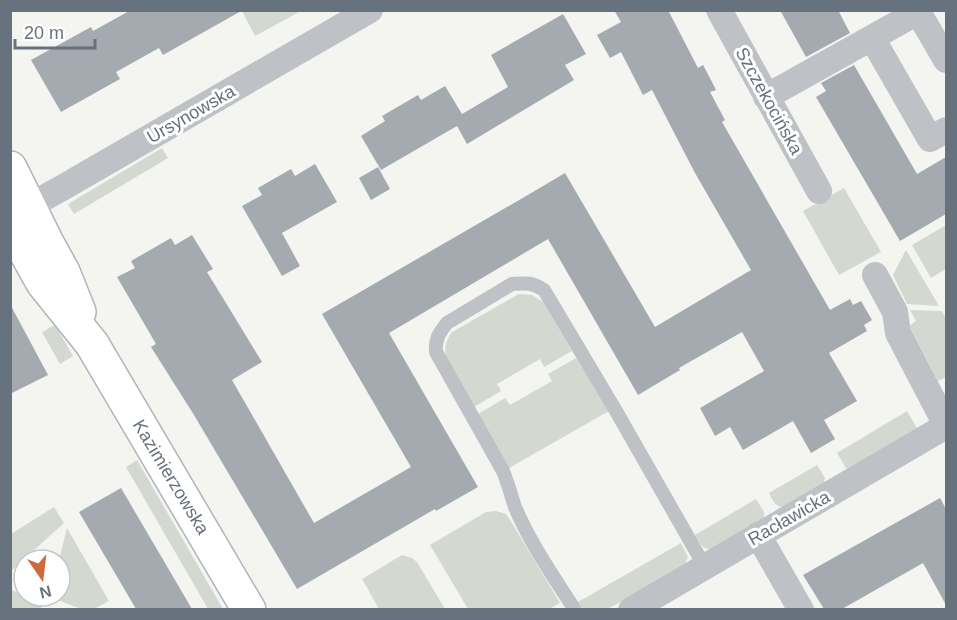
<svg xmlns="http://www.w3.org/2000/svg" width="957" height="620" viewBox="0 0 957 620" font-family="Helvetica,sans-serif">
	<rect width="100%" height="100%" fill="#f4f4f1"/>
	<path fill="#d3d9d1" d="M242 11H301L255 36Z
		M162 148 168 158 74 214 68 204Z
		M844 188 881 252 839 275 803 211Z
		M946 225V269L931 278 912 245Z
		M906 250 939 306 907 304 893 275Z
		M519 294 532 295 543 302 572 351 544 367 540 359 497 384 501 391 474 407C466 393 452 374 447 360 443 351 446 339 452 332Z
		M910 310 942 311 946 319V377L938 381 909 326 916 321Z
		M55 325 73 356 60 364 42 332Z
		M576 358 609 411 509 468 478 414 505 398 510 405 552 381 548 374Z
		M907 411 918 430 849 469 846 468 837 453Z
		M137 460 223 609H208L126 467Z
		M817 465 825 478 823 484 783 507C775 507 772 499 769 493Z
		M756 499 764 512V517L762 519 711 549C702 550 699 542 695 535Z
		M54 507 64 523 11 571V534Z
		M496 511 506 514 512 523 560 603 549 609H468L430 545 486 512Z
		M67 528 109 601 94 609 84 610 55 599 52 596H60V560H59Z
		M681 543 688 557 685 564 608 609H583L578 602Z
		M402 555 412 558 417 562 445 609H375L378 607 362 579Z
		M11 590 43 601 41 609H11Z"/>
	<path fill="#a4aab0" d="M131 10H243L163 55 159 48 116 72 120 79 61 112 31 60 91 27 93 31Z
		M614 10H668L698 68 703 65 711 80 716 90 710 92 725 120 722 122 830 310 850 299 853 305 861 301 872 320 864 325 867 331 829 353 857 401 824 420 835 439 811 453 793 421 743 450 730 427 715 436 700 408 764 371 742 332 679 368 680 370 638 395 548 239 389 333 478 487 436 511 435 509 297 589 194 415 151 347 156 344 117 277 135 268 131 261 171 238 175 245 192 235 213 269 207 272 262 362 232 380 314 523 411 467 322 314 533 192 565 173 655 327 751 270 695 173 652 90 643 95 621 52 610 58 597 35 621 22Z
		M780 10H838L850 33 806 57Z
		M563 14 586 54 565 65 574 80 467 144 457 126 381 170 361 136 385 121 382 116 418 95 421 100 445 86 462 114 508 87 491 55Z
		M854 65 917 174 946 157V214L900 241 816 97 826 91 821 83Z
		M315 164 337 202 282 233 300 266 282 276 242 206 262 195 258 188 291 169 295 176Z
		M378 167 390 189 371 200 359 178Z
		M10 304 48 375 10 394Z
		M121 488 192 609H136L79 512Z
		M940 498 946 509V605L923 563 842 609H824L803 575Z"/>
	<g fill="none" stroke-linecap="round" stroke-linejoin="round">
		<g stroke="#b1b5b9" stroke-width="36">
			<path id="secondary" d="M10 168 47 243 63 272 79 312
				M10 224 43 283 92 344 249 610"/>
		</g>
		<path stroke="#bec1c5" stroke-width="14" d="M575 610C555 579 529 541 515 507 511 495 508 483 503 471L436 352C435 339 439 333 447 323L512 284C526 283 532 282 544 290L616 411 705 567"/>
		<path stroke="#bec1c5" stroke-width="26" d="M719 10 819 191
			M917 10 946 60
			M872 38 930 139 946 130
			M766 97 918 12
			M13 215 62 188 370 10
			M875 275 895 312 898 333 946 425
			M758 535 801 610
			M631 610 946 426"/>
		<use href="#secondary" stroke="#fff" stroke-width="33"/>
	</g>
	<g text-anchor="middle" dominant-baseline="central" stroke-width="6" stroke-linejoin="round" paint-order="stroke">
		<g font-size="18" fill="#67727f" stroke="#fff">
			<text transform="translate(769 101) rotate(61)">Szczekocińska</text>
			<text transform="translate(191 114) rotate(-30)">Ursynowska</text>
			<text transform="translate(171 477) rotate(59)">Kazimierzowska</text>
			<text transform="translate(789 518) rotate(-30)">Racławicka</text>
		</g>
	</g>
	<rect width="957" height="620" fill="none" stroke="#67727f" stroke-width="24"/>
	<g transform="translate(42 578) rotate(166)"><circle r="28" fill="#ffffff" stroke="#c2c7cc" stroke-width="1.5"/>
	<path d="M0-4.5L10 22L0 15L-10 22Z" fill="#cd6a38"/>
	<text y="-9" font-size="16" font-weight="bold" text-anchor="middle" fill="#67727f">N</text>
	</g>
	<path d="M15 39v9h80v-9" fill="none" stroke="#67727f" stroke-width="3"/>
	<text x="24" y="39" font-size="18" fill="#67727f" stroke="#ffffff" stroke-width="4.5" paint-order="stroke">20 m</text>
</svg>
